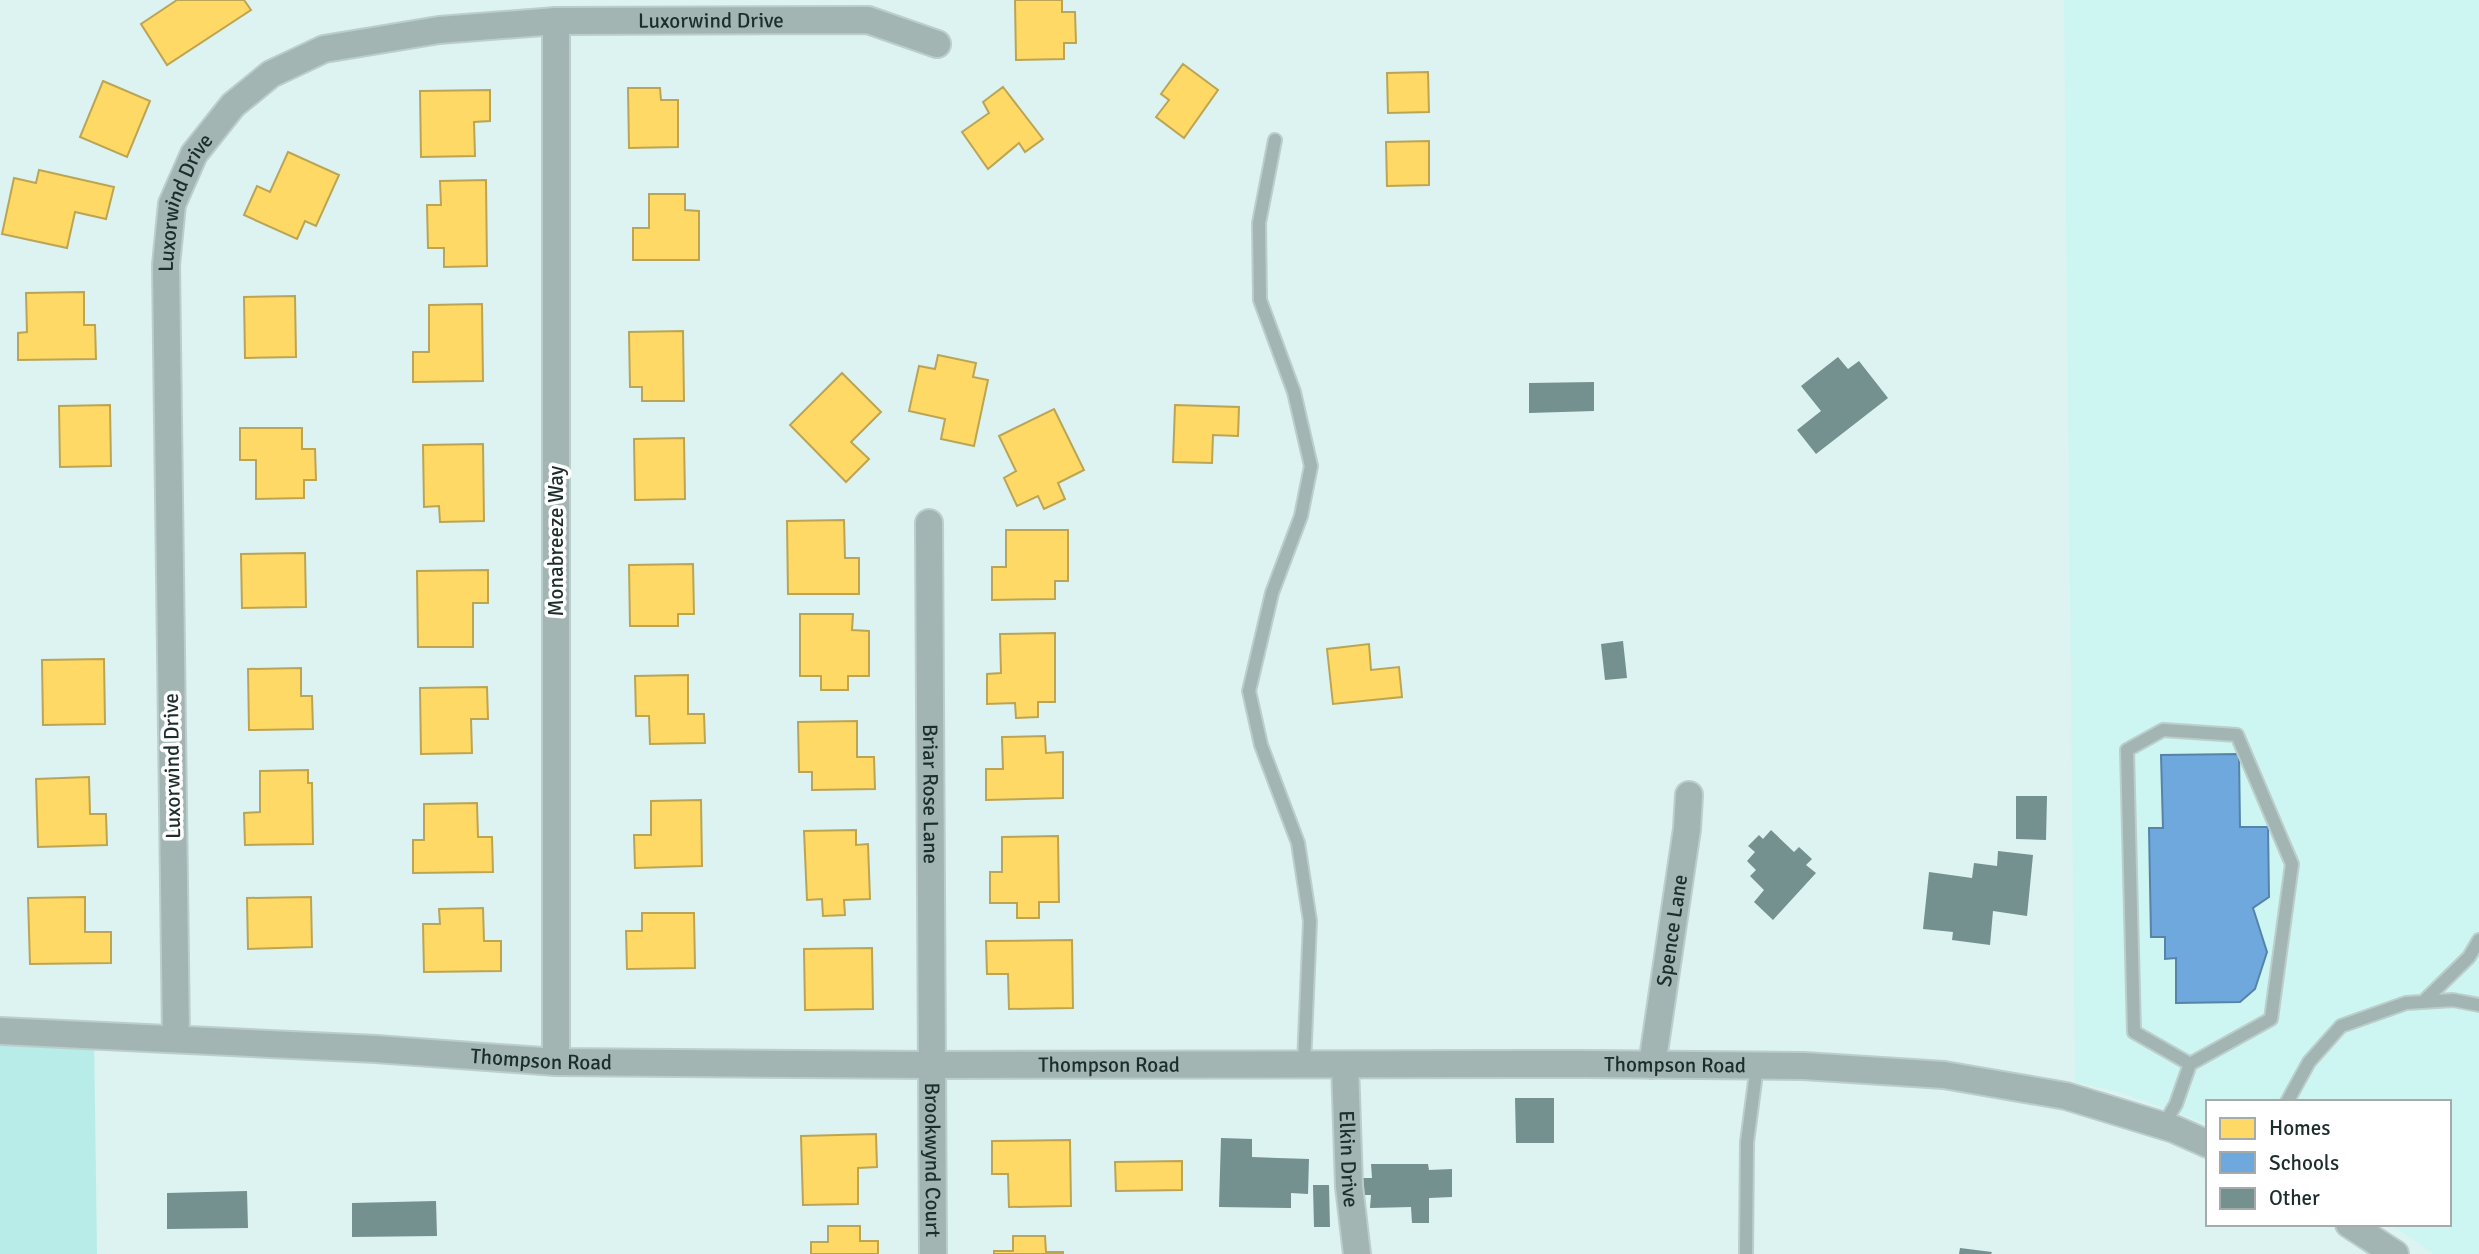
<svg xmlns="http://www.w3.org/2000/svg" width="2479" height="1254" viewBox="0 0 2479 1254" font-family="Signika,sans-serif">
	<rect width="100%" height="100%" fill="#dcf3f1"/>
	<path fill="#cdf5f1" d="M2064 0H2479V1254H2434L2390 1224H2449V1102H2208V1124L2119 1092 2075 1082Z"/>
	<path fill="#b7ece8" d="M0 1032 94 1035 97 1254H0Z"/>
	<path fill="#ffd966" stroke="#bba554" stroke-width="2" d="M177 0H244L251 10 167 65 141 24Z
		M1015 0H1062V12H1075L1076 43H1064V59L1016 60Z
		M1183 64 1218 90 1184 138 1156 117 1169 100 1161 94Z
		M1428 72 1429 112 1388 113 1387 73Z
		M103 81 150 101 127 157 80 137Z
		M1003 87 1043 139 1025 152 1019 143 988 169 962 132 989 113 983 102Z
		M628 88H660L661 100H678V147L629 148Z
		M490 90V121L474 122 475 156 421 157 420 91Z
		M1429 141V185L1387 186 1386 142Z
		M288 152 339 175 316 226 305 221 297 239 244 215 257 186 270 192Z
		M39 170 114 187 106 219 75 212 67 248 2 234 14 178 36 183Z
		M486 180 487 266 444 267V248H428L427 205H441L440 181Z
		M649 194H685V210L699 211V260H633V228H649Z
		M84 292V325H95L96 359 18 360V333L27 332 26 293Z
		M295 296 296 357 245 358 244 297Z
		M482 304 483 381 413 382V352H429V305Z
		M683 331 684 401H642V387H630L629 332Z
		M938 355 976 363 973 377 988 380 974 446 941 439 945 419 909 411 919 366 935 369Z
		M842 373 881 412 851 442 869 459 846 482 790 425Z
		M110 405 111 466 60 467 59 406Z
		M1175 405 1239 407 1238 436 1213 435 1212 463 1173 462Z
		M1054 409 1084 470 1058 483 1065 499 1044 509 1038 496 1017 506 1004 478 1016 471 999 436Z
		M240 428H302V449H315L316 480H304V498L256 499V460H240Z
		M684 438 685 499 635 500 634 439Z
		M483 444 484 521 440 522 439 506 424 507 423 445Z
		M844 520 845 558H859V594H788L787 521Z
		M1006 530H1068V581H1055V599L992 600V567H1006Z
		M305 553 306 607 242 608 241 554Z
		M693 564 694 614H678V626H630L629 565Z
		M488 570V603H473V647H418L417 571Z
		M800 614H853L852 630 869 631V676H848V690H821V676H800Z
		M1055 633V702H1038V717L1016 718 1015 703 987 704V674L1001 673 1000 634Z
		M1369 644 1371 670 1399 667 1402 697 1333 704 1327 649Z
		M104 659 105 724 43 725 42 660Z
		M301 668V696H312L313 729 249 730 248 669Z
		M688 675V714H704L705 743 650 744 649 716H636L635 676Z
		M487 687 488 719H471L472 753 421 754 420 688Z
		M857 721V757H874L875 789 812 790V772H799L798 722Z
		M1045 736 1046 753 1063 752V798L986 800V769H1003L1002 737Z
		M308 770V783H312L313 844 245 845 244 813 260 812V771Z
		M89 777 90 814H106L107 845 38 847 36 779Z
		M701 800 702 866 635 868 634 835H651V801Z
		M477 803 478 837H492L493 872 413 873V840H424V804Z
		M856 830V845L868 844 870 899 844 900 845 915 823 916 822 899 807 900 804 831Z
		M1058 836 1059 902H1039V918H1017V903H990V872H1002V837Z
		M85 897V932H111V963L30 964 28 898Z
		M311 897 312 947 248 949 247 898Z
		M483 908 484 941H501V971L424 972 423 924H440L439 909Z
		M642 913H694L695 968 627 969 626 931H642Z
		M1072 940 1073 1008 1009 1009 1008 974H987L986 941Z
		M872 948 873 1009 805 1010 804 949Z
		M876 1134 877 1167 858 1168V1204L803 1205 801 1136Z
		M1070 1140 1071 1206 1009 1207 1008 1174H992V1141Z
		M1182 1161V1190L1116 1191 1115 1162Z
		M828 1226H860V1241H878V1254H811V1242H828Z
		M1013 1236H1045L1046 1252H1063V1254H994V1251H1013Z"/>
	<path fill="#6fa8dc" stroke="#5683a7" stroke-width="2" d="M2239 754 2240 827H2268L2269 897 2253 908 2267 952 2255 989 2240 1002 2176 1003V958L2165 959V937H2151L2149 828H2163L2161 755Z"/>
	<path fill="#74908f" d="M1838 357 1848 369 1859 361 1888 398 1816 454 1797 430 1821 411 1801 386Z
		M1594 382V411L1529 413V383Z
		M1623 641 1627 678 1605 680 1601 644Z
		M2016 796H2047L2046 840 2016 839Z
		M1771 830 1794 852 1799 847 1812 859 1806 865 1816 873 1773 920 1754 902 1764 890 1750 876 1756 870 1747 861 1755 852 1748 846 1759 835 1763 839Z
		M1998 851 2033 855 2027 916 1993 911 1990 945 1952 940 1953 932 1923 929 1929 872 1972 878 1974 863 1997 866Z
		M1515 1098H1554V1143H1516Z
		M1221 1138 1252 1139V1157L1309 1159 1308 1194 1291 1193V1208L1219 1207Z
		M1371 1164H1428L1429 1170 1452 1169V1197L1429 1198V1223H1412L1411 1207 1370 1208 1371 1195H1363V1178H1372Z
		M1313 1185H1329L1330 1227H1314Z
		M247 1191 248 1228 167 1229V1193Z
		M436 1201 437 1236 352 1237V1203Z
		M1960 1248 1992 1252 1991 1254H1959Z"/>
	<g fill="none" stroke-linecap="round" stroke-linejoin="round">
		<g stroke="#bbcecc" stroke-width="16">
			<path id="service" d="M1275 140 1259 223 1260 300 1294 392 1311 466 1301 516 1272 593 1249 691 1261 745 1298 843 1310 921 1304 1064
				M2423 1002 2469 957 2479 940
				M2287 1102 2309 1062 2341 1026 2406 1003 2453 1000 2479 1005
				M2163 1126 2176 1104 2190 1064 2134 1032 2127 750 2163 730 2237 735 2292 864 2271 1019 2190 1064
				M1746 1254 1747 1142 1757 1066"/>
		</g>
		<g stroke="#bbcecc" stroke-width="30">
			<g id="minor">
				<path id="s1" d="M929 523 933 1254"/>
				<path id="s2" d="M0 1031 376 1049 556 1062 931 1065 1585 1064 1804 1066 1944 1075 2066 1096 2174 1129 2208 1144"/>
				<path id="s3" d="M176 1039 166 265 172 204 194 154 233 105 271 74 324 49 439 30 556 21 868 20 937 44"/>
				<path d="M556 1062V21"/>
				<path id="s4" d="M1345 1065 1349 1186 1357 1254"/>
				<path id="s5" d="M1652 1065 1687 829 1689 795"/>
				<path d="M2349 1224 2395 1254"/>
			</g>
		</g>
		<use href="#service" stroke="#a2b5b3" stroke-width="12"/>
		<use href="#minor" stroke="#a2b5b3" stroke-width="26"/>
	</g>
	<g text-anchor="middle" dominant-baseline="central" stroke-width="7" stroke-linejoin="round" paint-order="stroke">
		<g font-size="21" fill="#1c2d2b" stroke="#fff">
			<text stroke="none"><textPath href="#s3" startOffset="1449">Luxorwind Drive</textPath></text>
			<text stroke="none"><textPath href="#s3" startOffset="840">Luxorwind Drive</textPath></text>
			<text transform="translate(556 541) rotate(-90)">Monabreeze Way</text>
			<text transform="translate(172 766) rotate(-91)">Luxorwind Drive</text>
			<text stroke="none"><textPath href="#s1" startOffset="271">Briar Rose Lane</textPath></text>
			<text stroke="none"><textPath href="#s5" startOffset="136">Spence Lane</textPath></text>
			<text stroke="none"><textPath href="#s2" startOffset="542">Thompson Road</textPath></text>
			<text stroke="none"><textPath href="#s2" startOffset="1110">Thompson Road</textPath></text>
			<text stroke="none"><textPath href="#s2" startOffset="1676">Thompson Road</textPath></text>
			<text stroke="none"><textPath href="#s1" startOffset="637">Brookwynd Court</textPath></text>
			<text stroke="none"><textPath href="#s4" startOffset="94">Elkin Drive</textPath></text>
		</g>
	</g>
	<rect x="2206" y="1100" width="245" height="126" fill="#ffffff" stroke="#a4abaa" stroke-width="2"/>
	<rect x="2220" y="1118" width="35" height="21" fill="#ffd966" stroke="#a4abaa" stroke-width="2"/>
	<text x="2269" y="1135" font-size="21" fill="#1c2d2b">Homes</text>
	<rect x="2220" y="1152" width="35" height="21" fill="#6fa8dc" stroke="#a4abaa" stroke-width="2"/>
	<text x="2269" y="1170" font-size="21" fill="#1c2d2b">Schools</text>
	<rect x="2220" y="1188" width="35" height="21" fill="#74908f" stroke="#a4abaa" stroke-width="2"/>
	<text x="2269" y="1205" font-size="21" fill="#1c2d2b">Other</text>
</svg>
